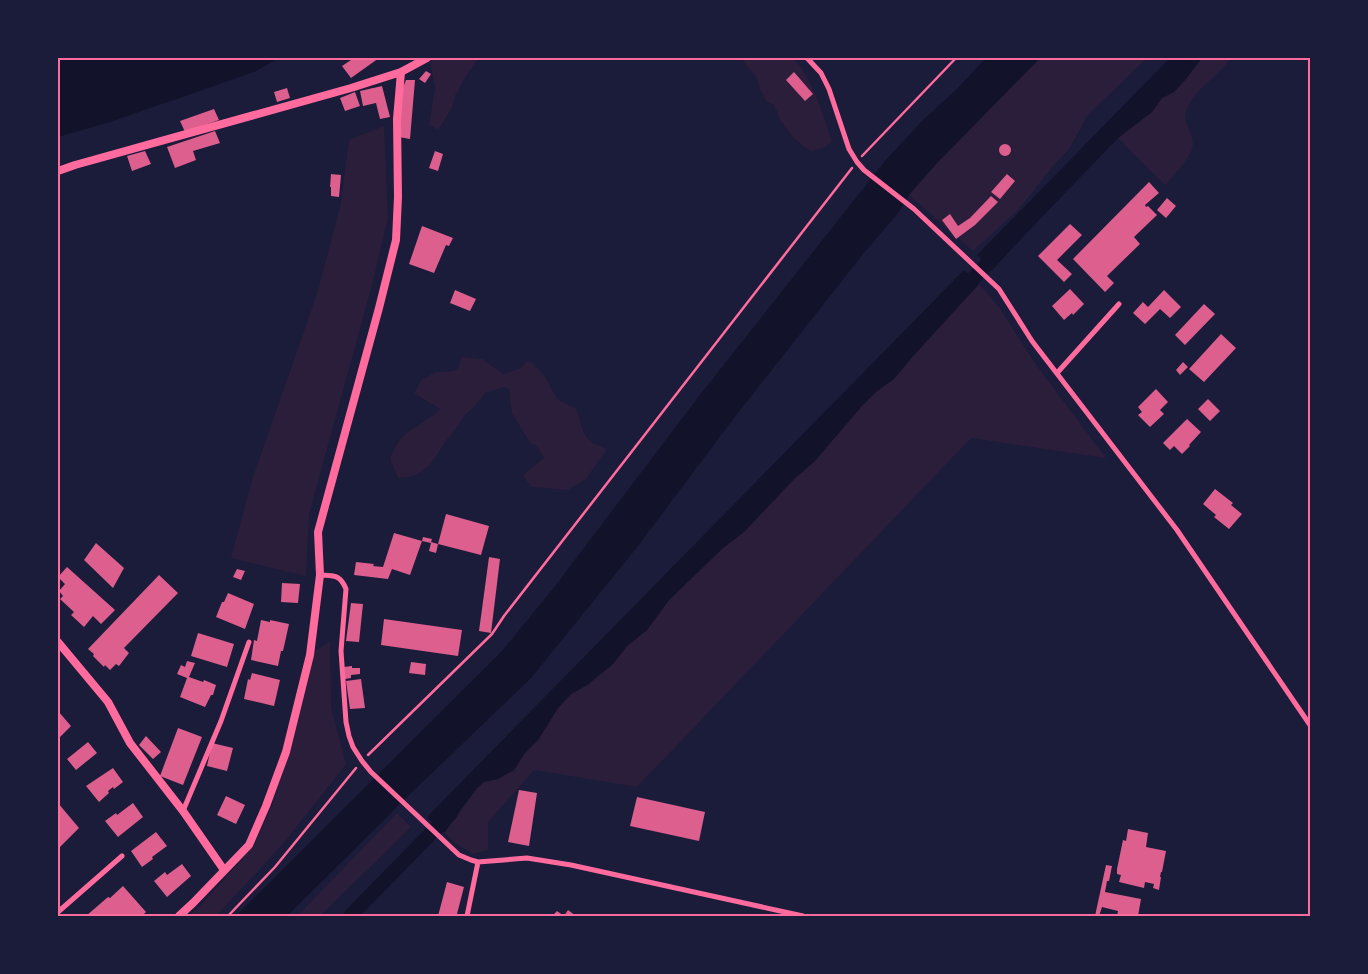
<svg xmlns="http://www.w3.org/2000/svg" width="1368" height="974" viewBox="0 0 1368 974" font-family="Rubik,sans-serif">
	<rect width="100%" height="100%" fill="#1b1b3a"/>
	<path fill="#2a1e3b" d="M436 58H479L466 76 455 96 452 108 438 130 429 125 435 88 430 61Z
		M741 58H793C814 81 822 112 832 141L825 147 812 151 804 147 793 137 781 121 774 105 766 101 760 89 757 78 746 65Z
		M1040 58H1147L1088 115 1069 149 1054 165 1043 179 1017 211 973 251 909 195 935 165Z
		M1202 58H1231C1219 76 1197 87 1188 107 1180 123 1193 129 1193 144 1193 156 1173 176 1165 185L1118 138 1152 112 1162 98 1174 92 1185 80Z
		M384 126 388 218 371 289 309 514 306 576 231 558 252 480 317 294 341 203 349 140Z
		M979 284 999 307 1037 366 1106 458 971 438 637 787 534 770 488 822V850L473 854 455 843 444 833 477 788 484 782 498 779 514 770 524 754 538 740 558 708 571 694 587 685 612 665 627 646 647 630 669 600 722 549 745 531 795 478 814 462 861 407 877 391 894 379 914 355Z
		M462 357 482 359 503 374 521 368 526 362H531C536 367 542 372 545 377 558 397 551 399 576 408 580 418 581 431 588 439 592 444 601 446 607 449L586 479 568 490 531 487 523 475 544 458 537 446 530 443 512 413 510 401V390L504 387 485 393C479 404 469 410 461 420 459 423 457 427 455 430 452 434 448 438 445 442 434 461 422 479 398 478 396 472 391 464 391 459 391 456 393 450 395 448 404 428 426 424 440 409L414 393 421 380 436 372H450L457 370Z
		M330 641 331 708 346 764 283 844 216 916H189L202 904 253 847 273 803 294 739 315 651Z
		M397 813 411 827 320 916H297Z"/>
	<path fill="#12122b" d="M58 58H279L254 72 110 122 58 137Z
		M986 58H1040L935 165 909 195 899 212 863 254 734 418 638 546 531 678 407 797 287 916H236L502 651 552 590 703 391 885 161 922 121 957 89Z
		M1170 58H1202L1185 80 1174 92 1162 98 1152 112 1118 138 1039 220 992 270 977 255Z
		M964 270 979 284 914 355 894 379 877 391 861 407 814 462 795 478 745 531 722 549 669 600 647 630 627 646 612 665 587 685 571 694 558 708 538 740 524 754 514 770 498 779 484 782 477 788 444 833 427 817Z"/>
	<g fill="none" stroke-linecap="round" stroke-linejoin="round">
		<path stroke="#12122b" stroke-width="14" d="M960 292 999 252
			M350 916 451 813"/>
	</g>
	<path fill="#dd5f8e" d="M354 58H379L351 78 342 66Z
		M426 71 431 74 425 83 419 79Z
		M794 72 813 94 805 101 786 80Z
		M406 80H415L410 139 399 137 402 90Z
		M382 86 390 117 380 119 376 103 363 106 360 91Z
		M287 88 290 98 277 102 274 92Z
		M355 92 360 106 345 111 340 98Z
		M214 109 219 120 185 132 180 121Z
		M215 131 220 143 193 151 196 160 175 168 167 147Z
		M999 150a6 6 0 1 1 12 0a6 6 0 1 1-12 0Z
		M145 151 151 164 132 171 127 156Z
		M435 151 443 154 438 171 429 168Z
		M331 174 341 175 339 197 331 196V187H330Z
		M1007 174 1015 181 1000 199 991 192Z
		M1149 182 1159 193 1145 205 1146 207 1148 206 1157 215 1134 237 1140 244 1107 276 1114 283 1105 292 1073 259Z
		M991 196 998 202 975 225 956 239 942 220 950 214 958 226 970 218Z
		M1167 198 1176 206 1166 218 1157 210Z
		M1070 224 1082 235 1057 260 1072 274 1064 282 1038 256Z
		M422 226 453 238 449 246 446 245 434 273 409 264Z
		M1070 289 1084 304 1073 315 1072 313 1064 320 1052 306Z
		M455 290 476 299 470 311 450 303Z
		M1164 290 1181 307 1170 318 1160 309 1145 324 1133 313 1143 302 1148 307Z
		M1204 304 1215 314 1185 345 1175 335Z
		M1221 334 1236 348 1204 382 1189 369Z
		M1183 362 1188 367 1180 375 1176 370Z
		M1156 389 1168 402 1160 410 1164 414 1150 427 1138 415 1142 412 1138 407Z
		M1208 399 1220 411 1210 421 1198 409Z
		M1187 419 1201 432 1189 445 1190 446 1182 454 1174 446 1170 450 1163 443Z
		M1215 489 1233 503 1231 505 1242 514 1229 529 1214 517 1216 515 1203 504Z
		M446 514 489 526 481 555 438 544Z
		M394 533 422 541 410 575 392 569 388 579 354 575 356 562 374 564 373 566 383 567Z
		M423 537 432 539 431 542 438 544 436 553 429 551 431 543 422 541Z
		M96 543 124 568 113 588 84 560Z
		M489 557 500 559 491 633 479 631Z
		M67 567 115 610 101 624 93 616 84 627 71 615 74 612 60 599 63 596 59 591 65 584 58 577Z
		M237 569 245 571 241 580 233 577Z
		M159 575 178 593 124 648 129 653 119 666 116 664 110 670 105 665 104 667 93 656 94 654 88 649Z
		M282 583 300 584 298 603 281 602Z
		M228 593 254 604 245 629 216 617 222 602H224Z
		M351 603 363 604 359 642 346 641Z
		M384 619 462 630 458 656 381 645Z
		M261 620 270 622V620L289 624 283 651H281L278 666 251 660 254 640 257 641Z
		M198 633 234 644 227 667 191 656Z
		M187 661 195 663 189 677 203 682 204 680 216 685 213 695H211L205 707 180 697 187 678 177 674 181 665 185 667Z
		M411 662 426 664 425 675 409 673Z
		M352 666V668H360V674L351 675V678L345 679 344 667Z
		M252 673 280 680 274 706 244 699 248 679 250 680Z
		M361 679 365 708 350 709 346 681Z
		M58 711 71 726 58 739Z
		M178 728 202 737 183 785 160 776Z
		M146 736 161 752 153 759 139 745Z
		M88 742 97 753 76 770 67 759Z
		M212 743 233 748 227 771 207 766Z
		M113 768 123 782 114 789 113 787 108 791 109 793 99 802 86 786Z
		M519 790 537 793 529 846 508 842Z
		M226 796 245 805 236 824 217 815Z
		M637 797 705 812 699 841 630 826Z
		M58 803 79 828 58 849Z
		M133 803 143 817 118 837 105 821 116 813 117 815Z
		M1128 829 1148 833 1146 847 1166 851 1162 872H1161L1160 877H1161L1159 890 1153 888 1154 884 1145 882 1144 888 1119 882 1121 875 1117 874V869L1123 840 1126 841Z
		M156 832 167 846 152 857 153 859 142 867 131 851Z
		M182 864 191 876 167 897 154 881 165 872 167 875Z
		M1106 865 1112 866 1109 881H1107L1105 892 1141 899 1138 916H1117L1118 911 1102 907 1099 916H1095Z
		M447 882 464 887 457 914 463 916H438Z
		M123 886 146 912 142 916H86L108 897 110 898Z
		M568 910 576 916H552L557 911 564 916Z"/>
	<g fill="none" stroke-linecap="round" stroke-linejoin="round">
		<path stroke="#ff6b9d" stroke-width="2.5" d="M862 156 956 58
			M368 755 492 634 504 616 852 168
			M228 916 275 867 356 768"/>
		<path stroke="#ff6b9d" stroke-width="5" d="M807 58 821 73 829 89 849 149 857 162 864 170 914 209 999 289 1032 341 1177 530 1310 725
			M1057 373 1119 304
			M320 575C334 576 340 574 346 589L341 651 346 722 349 736 353 747 362 761 371 772 459 855 471 860 478 862 527 858 571 865 803 916
			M183 811 221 721 249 642
			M58 912 122 856
			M467 916 478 862"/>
		<path stroke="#ff6b9d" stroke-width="8" d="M58 171 75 165 351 88 401 72 427 58
			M58 642 108 702 130 743 183 811 224 870
			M179 916 193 903 249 845 266 806 286 752 310 655 320 575 318 532 379 308 396 240 398 197 397 119 401 72"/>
	</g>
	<rect width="1368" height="974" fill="none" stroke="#1b1b3a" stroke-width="118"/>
	<rect x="59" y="59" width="1250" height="856" fill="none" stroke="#ff6b9d" stroke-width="2"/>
</svg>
